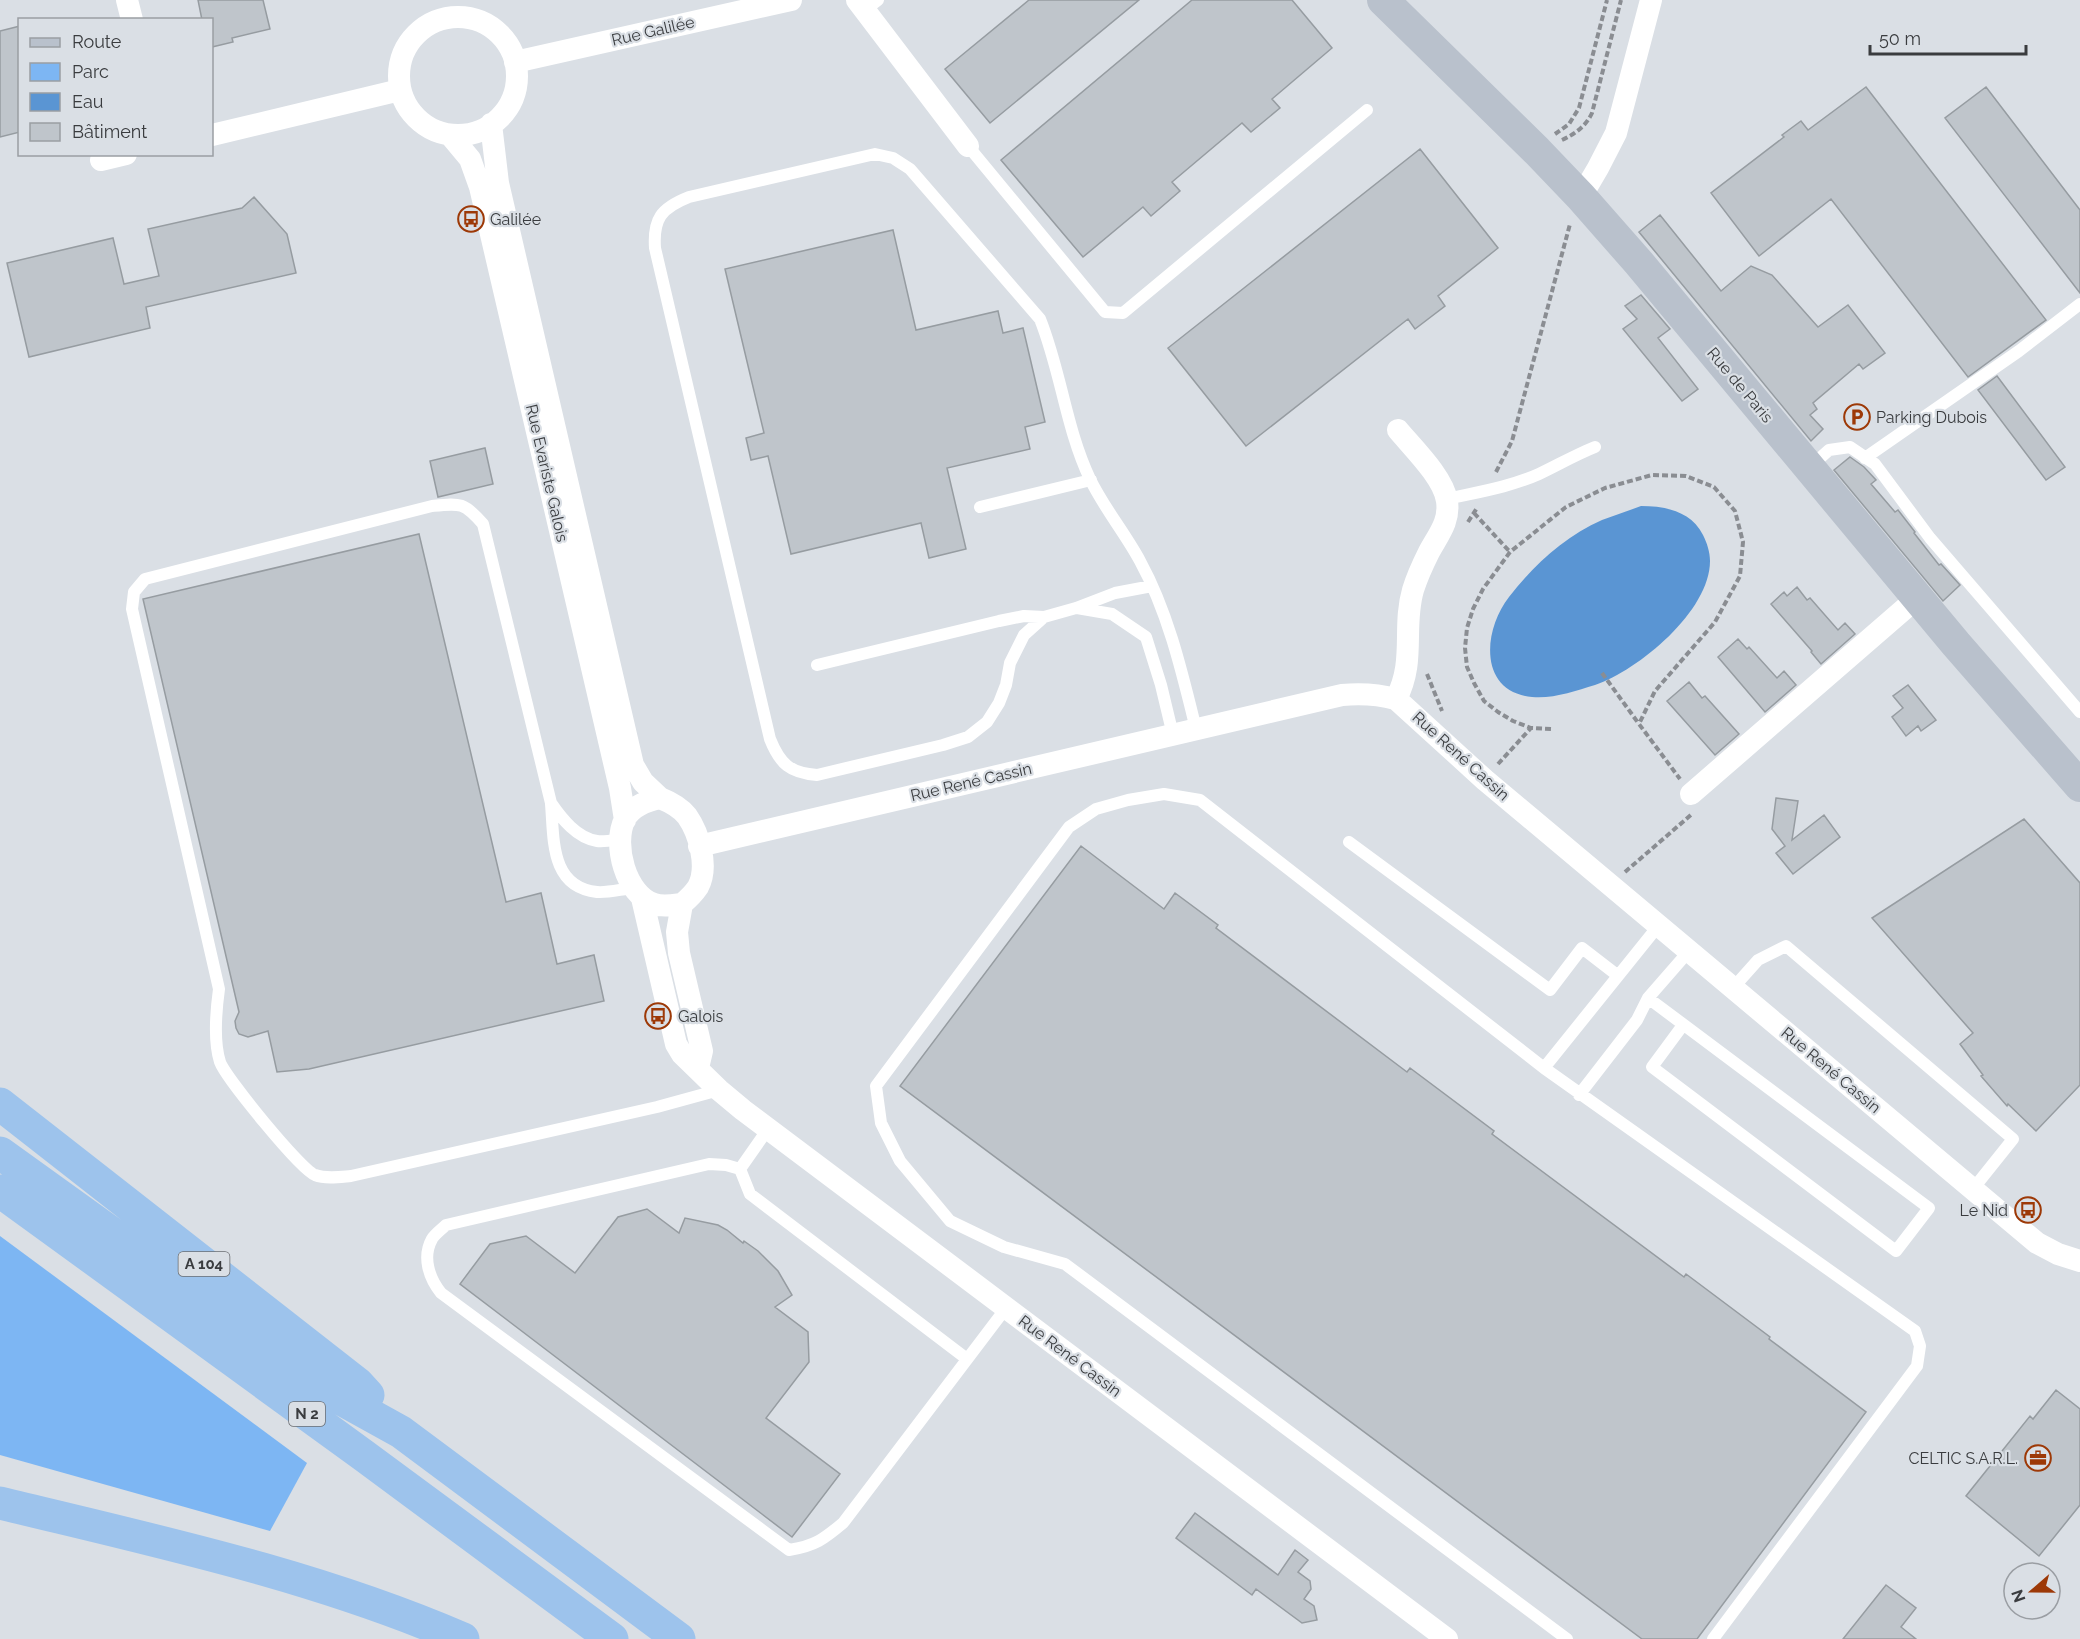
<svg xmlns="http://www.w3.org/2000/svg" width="2080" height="1639" viewBox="0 0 2080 1639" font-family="Raleway,sans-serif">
	<rect width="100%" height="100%" fill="#dadfe5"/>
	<path fill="#7db6f3" d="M0 1236 307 1463 270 1531 0 1455Z"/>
	<path fill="#5a95d3" d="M1641 506C1665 506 1691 511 1703 535 1707 543 1710 552 1710 561 1710 611 1639 670 1595 685 1575 691 1553 699 1532 697 1478 692 1483 630 1509 597 1533 566 1565 536 1602 520 1615 515 1628 511 1641 506Z"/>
	<path fill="#bfc5cb" stroke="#969ca1" stroke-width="1.5" d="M198 0H263L270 29 232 38 233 42 212 47V20H202Z
		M1029 0H1139L990 123 945 69Z
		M1192 0H1292L1332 48 1272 99 1280 108 1251 132 1242 123 1172 182 1180 191 1151 216 1143 207 1083 257 1001 160Z
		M20 26V132L0 137V31Z
		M1866 87 2046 320 1968 377 1831 199 1759 256 1711 193 1784 137 1782 135 1801 121 1808 130Z
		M1986 87 2080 210V293L1945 118Z
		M1420 149 1498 248 1438 296 1445 306 1415 329 1408 319 1246 446 1168 348Z
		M254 197 287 234 296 273 146 307 150 328 29 357 7 263 113 238 124 284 159 276 148 229 242 208Z
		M1660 215 1721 291 1751 266 1772 275 1818 327 1848 305 1885 353 1863 369 1859 364 1813 403 1817 409 1810 415 1823 429 1811 441 1639 232Z
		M893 230 916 330 998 311 1003 333 1023 328 1045 422 1025 427 1030 449 947 468 966 549 929 558 921 523 791 554 768 456 751 460 746 438 764 433 725 269Z
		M1641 295 1670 329 1658 338 1698 389 1682 401 1623 329 1637 319 1625 306Z
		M1997 376 2065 467 2046 480 1978 390Z
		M485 448 493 484 438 497 430 461Z
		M1850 457 1864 467 1876 480 1871 484 1895 512 1898 510 1915 532 1914 533 1939 565 1941 564 1960 585 1943 601 1834 470Z
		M419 534 506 902 541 893 557 964 594 955 604 1001 309 1069 277 1072 268 1031 248 1037 239 1034 236 1028 235 1021 239 1012 143 599Z
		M1797 587 1807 600 1810 598 1838 630 1845 623 1855 634 1821 664 1811 652 1812 651 1771 604 1784 592 1787 596Z
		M1738 639 1747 649 1749 647 1777 678 1784 671 1796 685 1765 712 1718 657Z
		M1689 682 1702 698 1705 696 1739 734 1715 755 1667 701Z
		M1908 685 1936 720 1921 731 1918 726 1906 736 1892 717 1903 708 1893 696Z
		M1776 798 1798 801 1792 840 1824 815 1840 837 1793 874 1776 853 1785 846 1772 829Z
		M2024 819 2080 883V1085L2036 1131 2008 1104 2007 1106 1981 1076 1983 1075 1960 1044 1973 1033 1872 918Z
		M1081 846 1164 909 1175 893 1218 925 1216 928 1407 1072 1410 1068 1494 1131 1492 1134 1684 1277 1686 1274 1770 1337 1769 1339 1866 1412 1697 1639H1642L900 1086Z
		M647 1209 679 1233 685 1218 718 1225 727 1230 743 1243 744 1241 758 1251 778 1271 792 1295 775 1307 808 1332 809 1362 766 1418 840 1474 792 1537 460 1284 490 1244 526 1236 575 1273 618 1217Z
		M2056 1390 2080 1409V1505L2039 1556 1966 1496 2030 1416 2033 1419Z
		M1195 1513 1278 1575 1295 1550 1308 1560 1298 1572 1310 1581 1311 1589 1304 1599 1314 1606 1317 1620 1302 1623 1256 1589 1252 1595 1176 1538Z
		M1886 1585 1916 1608 1901 1627 1916 1639H1843Z"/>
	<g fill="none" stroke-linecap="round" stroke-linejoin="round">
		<path stroke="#8a8d92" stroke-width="4" stroke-dasharray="6 3" stroke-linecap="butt" d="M1555 134 1569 124 1579 108 1607 0
			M1562 140C1575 134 1586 126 1592 113L1621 0
			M1496 472 1512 441 1570 224
			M1474 513 1510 552
			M1468 522 1477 508
			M1602 673 1639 724
			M1427 674 1442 711
			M1551 729 1531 728 1513 721 1498 712 1484 701 1474 683 1467 667 1465 648 1467 628 1473 609 1483 589 1510 552 1566 507 1605 488 1652 475 1686 476 1714 487 1735 511 1743 542 1740 576 1715 622 1655 691 1639 724 1680 779
			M1498 764 1531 728
			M1625 872 1692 814"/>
		<path stroke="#fff" stroke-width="12" d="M865 10 878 0
			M968 146 1105 312 1123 313 1367 110
			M1865 458 2019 351 2080 304
			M1810 467 1829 450 1850 447 1875 464 1930 538 2080 712
			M1447 499C1478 492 1510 487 1539 474 1558 465 1575 455 1595 447
			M980 507 1091 480
			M1077 608 1112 614 1146 637 1161 685 1173 735
			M1044 617 1024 635 1010 663 1006 685 999 703 987 722 968 737 943 745 817 775C790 773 780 764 770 739L655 248C653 219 661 208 689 197L875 154 893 158 910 169 1040 319C1061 371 1066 429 1090 479 1104 508 1125 533 1140 561 1168 612 1182 672 1196 729
			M817 665 999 621 1024 616 1044 617 1076 608 1115 593 1152 586
			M551 804C554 839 550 887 597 892 608 893 622 889 634 888
			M621 839C614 840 604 842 597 841 577 838 562 819 551 803L483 524C464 502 460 503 432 506L145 579 134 592 132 609 219 989C216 1011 213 1040 220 1062 226 1078 300 1169 315 1175 326 1179 339 1177 351 1176L657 1107 719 1090
			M1349 842 1550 990 1582 948 1617 975
			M1733 988 1758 960 1786 946 2013 1139 1973 1189
			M1648 998 1929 1208 1896 1251 1652 1067 1683 1025
			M1544 1068 1659 925
			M1579 1095 1637 1020 1648 998 1689 951
			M768 1129 740 1169 726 1165 709 1164 446 1225C442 1229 435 1234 432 1239 422 1257 429 1278 441 1293L789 1550C815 1546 824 1539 843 1523L1006 1308
			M740 1169 750 1194 967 1359
			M1567 1639 1065 1264 1004 1247 950 1221 900 1161 881 1123 876 1086 1069 827 1096 809 1128 800 1164 794 1200 800 1544 1068 1915 1331 1920 1346 1917 1366 1713 1639"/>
		<path stroke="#fff" stroke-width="22" d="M127 0 132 20
			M857 0 968 146
			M399 76a59 59 0 1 1 118 0a59 59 0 1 1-118 0Z
			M515 62 791 0
			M491 124 498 183 633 765 643 782 660 798
			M212 135 400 90
			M450 135 470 159 480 187 620 788 625 820
			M101 160 126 154
			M1581 197 1598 168 1616 133 1651 0
			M1396 699C1416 661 1402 628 1413 590 1417 577 1423 564 1429 552 1438 535 1450 522 1447 501 1444 478 1413 448 1398 430
			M1691 794 1917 598
			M660 798C670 802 680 807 687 816 699 833 709 867 698 887 694 893 688 899 682 904 673 905 663 907 654 904 626 895 612 844 625 819 632 806 646 801 660 798Z
			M699 846 1342 695C1362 693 1377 694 1396 699L1485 780 2037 1243 2058 1254 2080 1261
			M642 898 676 1044 682 1054 719 1090 743 1110 1447 1639
			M682 904 677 932 679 953 702 1051 698 1068"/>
		<path stroke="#b9c1cc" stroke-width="32" d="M1383 0 1537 151 1581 197 1639 263 1956 644 2080 786"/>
		<path stroke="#9dc3ec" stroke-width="33" d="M0 1104 358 1384 368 1395
			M0 1153 345 1401 401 1432 679 1639
			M0 1191 363 1455 612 1639
			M0 1503C156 1541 315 1575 463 1639"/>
	</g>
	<defs>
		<g id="bus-ring" transform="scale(1.35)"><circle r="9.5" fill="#dadfe5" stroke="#9d3907" stroke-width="1.5"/><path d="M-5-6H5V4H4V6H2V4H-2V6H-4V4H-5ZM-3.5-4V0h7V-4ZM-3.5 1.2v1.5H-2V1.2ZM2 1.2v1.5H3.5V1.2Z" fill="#9d3907"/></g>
		<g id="parking-ring" transform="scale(1.35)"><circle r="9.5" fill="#dadfe5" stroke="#9d3907" stroke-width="1.5"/><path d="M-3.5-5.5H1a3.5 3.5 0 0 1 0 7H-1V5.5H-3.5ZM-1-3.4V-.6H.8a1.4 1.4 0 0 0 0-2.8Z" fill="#9d3907"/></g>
		<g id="office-ring" transform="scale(1.35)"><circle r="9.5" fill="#dadfe5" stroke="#9d3907" stroke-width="1.5"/><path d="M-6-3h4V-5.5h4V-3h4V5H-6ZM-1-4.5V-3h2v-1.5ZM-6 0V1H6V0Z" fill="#9d3907"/></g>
	</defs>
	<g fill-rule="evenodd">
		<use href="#bus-ring" x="471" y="219"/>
		<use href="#parking-ring" x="1857" y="417"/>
		<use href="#bus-ring" x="658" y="1016"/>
		<use href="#bus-ring" x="2028" y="1210"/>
		<use href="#office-ring" x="2038" y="1458"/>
	</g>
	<g text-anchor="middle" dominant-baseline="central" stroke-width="4.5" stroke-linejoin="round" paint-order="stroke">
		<g fill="#dadfe5" stroke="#6a6d71" stroke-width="1.5">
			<rect x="178.5" y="1252" width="51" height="24" rx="4.5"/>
			<rect x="289" y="1402" width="36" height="24" rx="4.5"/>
		</g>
		<g font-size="15" font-weight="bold" fill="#3a3c3f">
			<text x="204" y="1264">A 104</text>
			<text x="307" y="1414">N 2</text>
		</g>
		<g font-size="16" fill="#3a3c3f" stroke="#dadfe5">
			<text transform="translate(653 31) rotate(-13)">Rue Galilée</text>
			<text transform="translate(1740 385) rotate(50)">Rue de Paris</text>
			<text transform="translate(547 473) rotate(77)">Rue Evariste Galois</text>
			<text transform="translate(1461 756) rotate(42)">Rue René Cassin</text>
			<text transform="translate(971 782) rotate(-13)">Rue René Cassin</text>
			<text transform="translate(1831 1070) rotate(40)">Rue René Cassin</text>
			<text transform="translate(1070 1356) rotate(37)">Rue René Cassin</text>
		</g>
		<g font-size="16" fill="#3a3c3f" stroke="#dadfe5" text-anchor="start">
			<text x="490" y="219">Galilée</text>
			<text x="1876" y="417">Parking Dubois</text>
			<text x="678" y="1016">Galois</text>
			<text x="2008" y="1210" text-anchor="end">Le Nid</text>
			<text x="2018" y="1458" text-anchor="end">CELTIC S.A.R.L.</text>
		</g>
	</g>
	<rect x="18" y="18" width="195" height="138" fill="#dadfe5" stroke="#9a9ea3" stroke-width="1.5"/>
	<rect x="30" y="38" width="30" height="9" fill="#b9c1cc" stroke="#9a9ea3" stroke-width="1.5"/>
	<text x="72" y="48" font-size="18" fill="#3a3c3f">Route</text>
	<rect x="30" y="63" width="30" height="18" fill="#7db6f3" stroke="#9a9ea3" stroke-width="1.5"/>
	<text x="72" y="78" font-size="18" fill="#3a3c3f">Parc</text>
	<rect x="30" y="93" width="30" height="18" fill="#5a95d3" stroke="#9a9ea3" stroke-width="1.5"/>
	<text x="72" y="108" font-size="18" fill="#3a3c3f">Eau</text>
	<rect x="30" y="123" width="30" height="18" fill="#bfc5cb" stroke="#9a9ea3" stroke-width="1.5"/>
	<text x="72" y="138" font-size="18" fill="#3a3c3f">Bâtiment</text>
	<g transform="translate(2032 1591) rotate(250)"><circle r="28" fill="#dadfe5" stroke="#9a9ea3" stroke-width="1.5"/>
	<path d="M0-4.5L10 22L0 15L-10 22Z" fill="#9d3907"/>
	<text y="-9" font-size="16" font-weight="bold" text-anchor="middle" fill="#3a3c3f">N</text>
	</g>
	<path d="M1870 45v9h156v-9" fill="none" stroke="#3a3c3f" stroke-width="3"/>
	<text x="1879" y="45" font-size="18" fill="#3a3c3f" stroke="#dadfe5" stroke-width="4.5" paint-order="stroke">50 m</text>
</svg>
